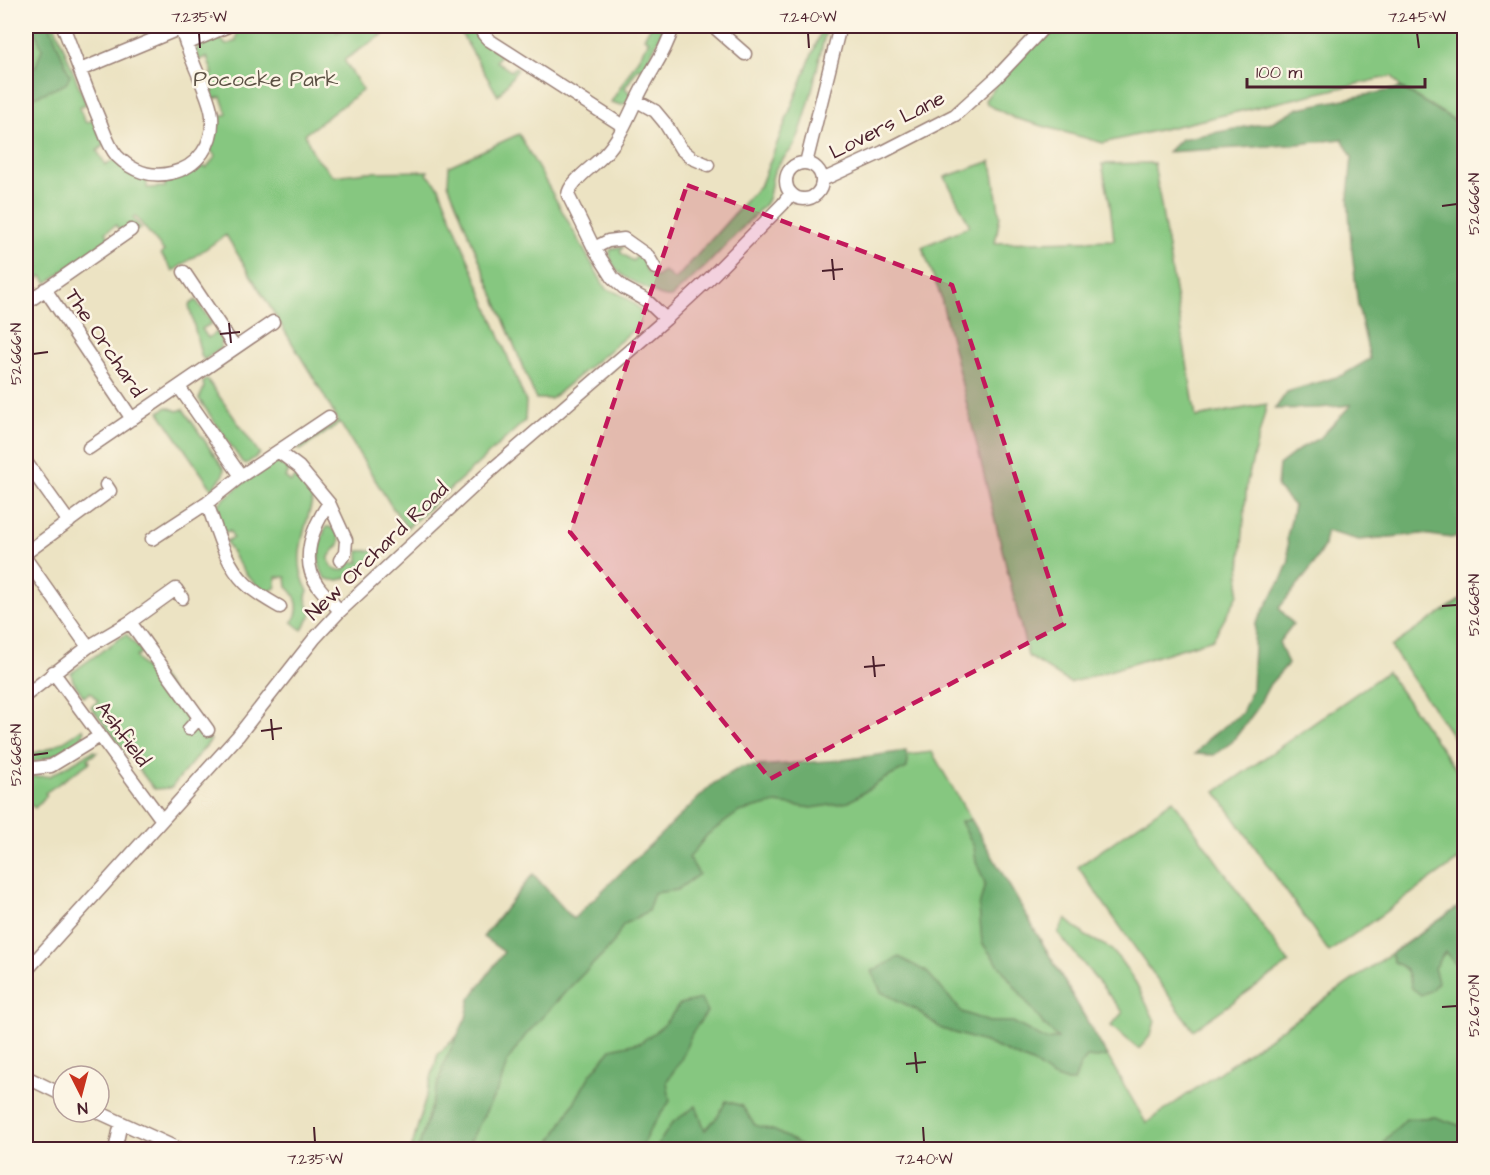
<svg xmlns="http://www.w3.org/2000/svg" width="1490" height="1175" viewBox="0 0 1490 1175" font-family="'Architects Daughter',sans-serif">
	<rect width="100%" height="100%" fill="#fcf5e5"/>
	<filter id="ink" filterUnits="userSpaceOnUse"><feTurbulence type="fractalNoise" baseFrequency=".0167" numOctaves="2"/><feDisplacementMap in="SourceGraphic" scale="12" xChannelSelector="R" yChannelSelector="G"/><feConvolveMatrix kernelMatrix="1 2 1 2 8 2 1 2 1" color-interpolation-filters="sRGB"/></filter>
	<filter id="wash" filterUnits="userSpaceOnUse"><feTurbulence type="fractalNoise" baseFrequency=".008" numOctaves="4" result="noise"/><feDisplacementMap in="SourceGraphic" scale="24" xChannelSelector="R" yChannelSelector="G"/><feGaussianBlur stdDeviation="1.35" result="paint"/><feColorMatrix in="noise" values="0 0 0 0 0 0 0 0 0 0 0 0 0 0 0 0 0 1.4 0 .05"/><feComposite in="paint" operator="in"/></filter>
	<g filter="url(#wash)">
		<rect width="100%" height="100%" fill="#ece3c3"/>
		<path fill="#86c780" stroke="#687356" stroke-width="1.5" d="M26 26H55L86 104 79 108 86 123 93 120 104 145 97 151 106 165 114 160 147 179V188L165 187V178L199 163 206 168 216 156 210 150 218 117 227 114 221 97 213 99 204 77 213 74 207 57 198 60 196 51C199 42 210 37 220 38L226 45 236 41 237 32 243 27 252 26 255 32 272 26H335L337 32 353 26H396L344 60 363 90 305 134 315 157 334 176 366 172 428 171 427 174 439 187 526 402 525 421 407 528 392 507 340 423 301 450 297 449 338 421 319 387 226 235 173 271 161 254 164 251 135 216 133 218 141 228 135 232 120 231 116 225 106 232 109 238 47 283 42 276 33 282 37 289 26 297Z
			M457 26H476C472 40 491 47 501 54L496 61 511 71 515 67 518 69 498 96Z
			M651 26H665L643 70 638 68 625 88 631 94 626 103 621 105 611 102 649 41 644 37Z
			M827 26C817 64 811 106 796 142 791 153 779 160 774 172 770 182 772 193 766 203L706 266 671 297C662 298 655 293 648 289 631 281 608 272 610 250L618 247H623L620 252 633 261 638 255C648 262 642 276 657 277L664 271 675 280 761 184 820 34Z
			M1053 26H1464V126L1401 88 1392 76 1103 143 1014 118 988 105 985 100 1001 79Z
			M519 134 606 289C619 292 633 301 641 311L640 322 638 326 551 399H536L448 183 449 166Z
			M991 161 1000 216 995 243 1114 240 1110 204 1102 164 1154 163 1196 417 1267 404 1247 482 1238 595 1213 639 1070 683 1028 656 940 294 922 247 970 226 945 177Z
			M196 300 212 323 202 329 208 338 217 332 223 340 221 342 220 349 204 360 201 355 189 305Z
			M207 379 260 454 246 464 242 462 199 399 204 388 203 382Z
			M167 407 178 411 183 409 224 469 223 476 212 489 159 412Z
			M273 463H279L290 470 285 477 291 482 297 475 314 492C308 527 289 556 308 591 303 599 309 606 312 614L302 630 292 622C301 611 298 596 287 587L286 577H276V587L270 591H263C247 578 235 560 226 541L233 538 230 530 222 534 217 518 218 504 244 482Z
			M326 527H330L335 531 337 530C344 549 336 544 329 557 329 567 335 571 344 570L351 562H359V551L381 550C366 563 346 588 325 578 315 563 319 543 326 527Z
			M1464 597V753L1391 647Z
			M126 634 142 652 136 657 144 668 151 664 189 714V723L194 731H201L211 740 171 788 154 789 91 707 98 701 90 692 84 697 73 681 71 673Z
			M1387 672 1464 781V856L1329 952 1216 792Z
			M83 728 84 733C76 749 42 761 26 763V754C48 752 65 741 83 728Z
			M93 751 97 752 88 759 90 762 45 793 47 795 35 808 26 802V777L50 776Z
			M932 752 1146 1123 1464 903V1149L411 1150 438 1054 739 776Z
			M1173 800 1289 963 1193 1030 1078 867Z
			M1066 919 1086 936 1110 948 1121 961 1136 983 1155 1021 1151 1035 1139 1049 1111 1026 1123 1012 1058 933Z"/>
		<path fill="#6cac6e" stroke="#5b664c" stroke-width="1.5" d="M33 26H50L70 76 66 84 30 99 26 97V66L30 69 36 66 42 49Z
			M1401 88 1464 126V535L1451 538 1422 534 1359 540 1326 531 1324 546 1309 571 1279 608 1293 624 1279 642 1288 664 1270 684 1256 710 1232 742 1214 755 1195 754 1209 738 1242 713 1252 689 1255 625 1282 578 1289 561 1287 537 1294 506 1277 487 1279 465 1301 448 1321 437 1351 405 1319 408 1275 409 1287 392 1343 375 1370 359 1358 306 1351 242 1348 197 1352 157 1342 139 1290 145 1168 152 1181 139 1272 122 1299 108Z
			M906 751 908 761 907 768 884 779 849 802 812 808 776 803 739 812 707 835 689 858 699 874 677 890 654 893 648 911 623 925 612 945 570 987 525 1036 508 1060 500 1085 466 1149H418L445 1061 466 1018 470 999 504 952 483 937 533 874 573 919 714 783 741 767 842 760Z
			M971 819 1107 1056 1097 1058 1087 1057 1080 1066 1074 1082H1067L1051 1076 1034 1064 987 1043 942 1029 915 1009 881 992 872 971 899 957 927 972 962 1012 989 1022H1013L1046 1040 1058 1038 1044 1025 982 943 979 907 985 883 976 862 974 847 961 822Z
			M1464 903V973L1445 952 1434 968 1438 982 1430 991 1421 995 1412 988C1409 975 1407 967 1394 962L1391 954Z
			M701 999 707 1012 692 1033 681 1060 667 1081 670 1101 651 1128 640 1149H547L590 1075 611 1049 641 1042 663 1026 680 1004Z
			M726 1101 742 1106 755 1125 775 1131 800 1144 805 1149H655L672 1123 696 1106 705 1130 718 1116Z
			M1435 1117 1464 1127V1149H1385L1384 1141 1406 1119Z"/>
	</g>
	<g filter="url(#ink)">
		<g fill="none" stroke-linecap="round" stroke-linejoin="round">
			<g stroke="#9b8177" stroke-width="15">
				<path id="minor" d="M63 26C75 57 86 88 99 119 104 131 108 146 117 156 132 171 151 178 171 173 198 167 214 144 212 116 211 104 205 92 201 81 193 63 186 44 180 26
					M483 26C480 32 484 35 489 40L623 126
					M713 26 745 54
					M186 44 228 26
					M80 70 181 28
					M637 101 655 111 665 123 681 149 692 158 708 165
					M806 163 840 26
					M786 181a18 18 0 1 1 36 0a18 18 0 1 1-36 0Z
					M822 180 883 152 955 115 997 77 1045 26
					M594 248 608 241 624 239 648 256 655 268
					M184 272 235 348
					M45 289 132 419
					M26 303 131 230
					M666 319 646 300 624 288 613 278 594 248 568 195C569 182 594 166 604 155 622 137 631 109 643 87 654 66 667 49 673 26
					M179 387 241 476
					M89 448 273 322
					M279 452 299 467 329 503 346 540 345 553 340 560
					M26 462 69 522
					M207 503C217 530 224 562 245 583 255 593 268 600 280 607
					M329 503C313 526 299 560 318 586 325 595 333 603 340 611
					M152 539 207 503 241 476 329 417
					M26 553 110 491 106 485
					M26 559 88 647
					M130 622 208 730
					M53 672 162 820
					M26 695 88 647 130 622 176 589 182 598
					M189 729 199 718
					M26 769 51 766 100 736
					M26 971 238 736 314 639 340 611 488 473 666 319 710 278 783 204 791 193
					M26 1077 63 1095
					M98 1112 181 1150
					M115 1150 121 1123"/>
			</g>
			<use href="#minor" stroke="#fff" stroke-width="12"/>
		</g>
	</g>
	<path fill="#c2185b" fill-opacity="0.2" stroke="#c2185b" stroke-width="4.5" stroke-dasharray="12 8" stroke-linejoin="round" d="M687 185 952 285 1064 624 770 779 570 532Z"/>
	<path fill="none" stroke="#4a1f2b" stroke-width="2" d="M199 33 200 48M808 33 809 48M1417 33 1419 48M1442 206 1457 204M832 259 834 280M822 271 843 269M229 323 231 343M220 334 240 332M33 354 48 352M1442 606 1457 605M873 656 875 677M864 667 885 665M271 719 273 740M261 731 282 728M33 755 48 753M1442 1007 1457 1006M915 1052 917 1073M906 1064 926 1062M314 1127 315 1142M923 1127 924 1142"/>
	<g text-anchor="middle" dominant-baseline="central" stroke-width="5" stroke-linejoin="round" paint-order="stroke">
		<g font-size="21" fill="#5c5144" stroke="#fcf5e5">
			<text x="266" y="79">Pococke Park</text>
		</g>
		<g font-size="21" fill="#4a1f2b" stroke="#fcf5e5">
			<text transform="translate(887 125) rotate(-27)">Lovers Lane</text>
			<text transform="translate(105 343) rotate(56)">The Orchard</text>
			<text transform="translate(377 551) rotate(-44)">New Orchard Road</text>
			<text transform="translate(123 734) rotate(53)">Ashfield</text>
		</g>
	</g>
	<rect width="1490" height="1175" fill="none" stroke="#fcf5e5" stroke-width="66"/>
	<g transform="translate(81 1094) rotate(174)"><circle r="28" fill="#fcf5e5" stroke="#b59f9b" stroke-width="1.5"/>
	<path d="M0-4.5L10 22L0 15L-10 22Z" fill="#c8321e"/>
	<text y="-9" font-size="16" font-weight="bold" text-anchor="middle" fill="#4a1f2b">N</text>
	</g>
	<path d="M1247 78v9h178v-9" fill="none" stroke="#4a1f2b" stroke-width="3"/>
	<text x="1256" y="78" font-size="18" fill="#4a1f2b" stroke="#fcf5e5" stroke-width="4.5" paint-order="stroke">100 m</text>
	<rect x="33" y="33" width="1424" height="1109" fill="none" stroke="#4a1f2b" stroke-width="2"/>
	<g font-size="15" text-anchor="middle" fill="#4a1f2b">
		<text x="199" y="22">7.235°W</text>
		<text x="808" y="22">7.240°W</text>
		<text x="1417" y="22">7.245°W</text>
		<text transform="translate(1474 204) rotate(-90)" y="5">52.666°N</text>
		<text transform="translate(16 354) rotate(-90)" y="5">52.666°N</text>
		<text transform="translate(1474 605) rotate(-90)" y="5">52.668°N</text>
		<text transform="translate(16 755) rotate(-90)" y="5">52.668°N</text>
		<text transform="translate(1474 1006) rotate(-90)" y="5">52.670°N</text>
		<text x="315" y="1164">7.235°W</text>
		<text x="924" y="1164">7.240°W</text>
	</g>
</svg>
